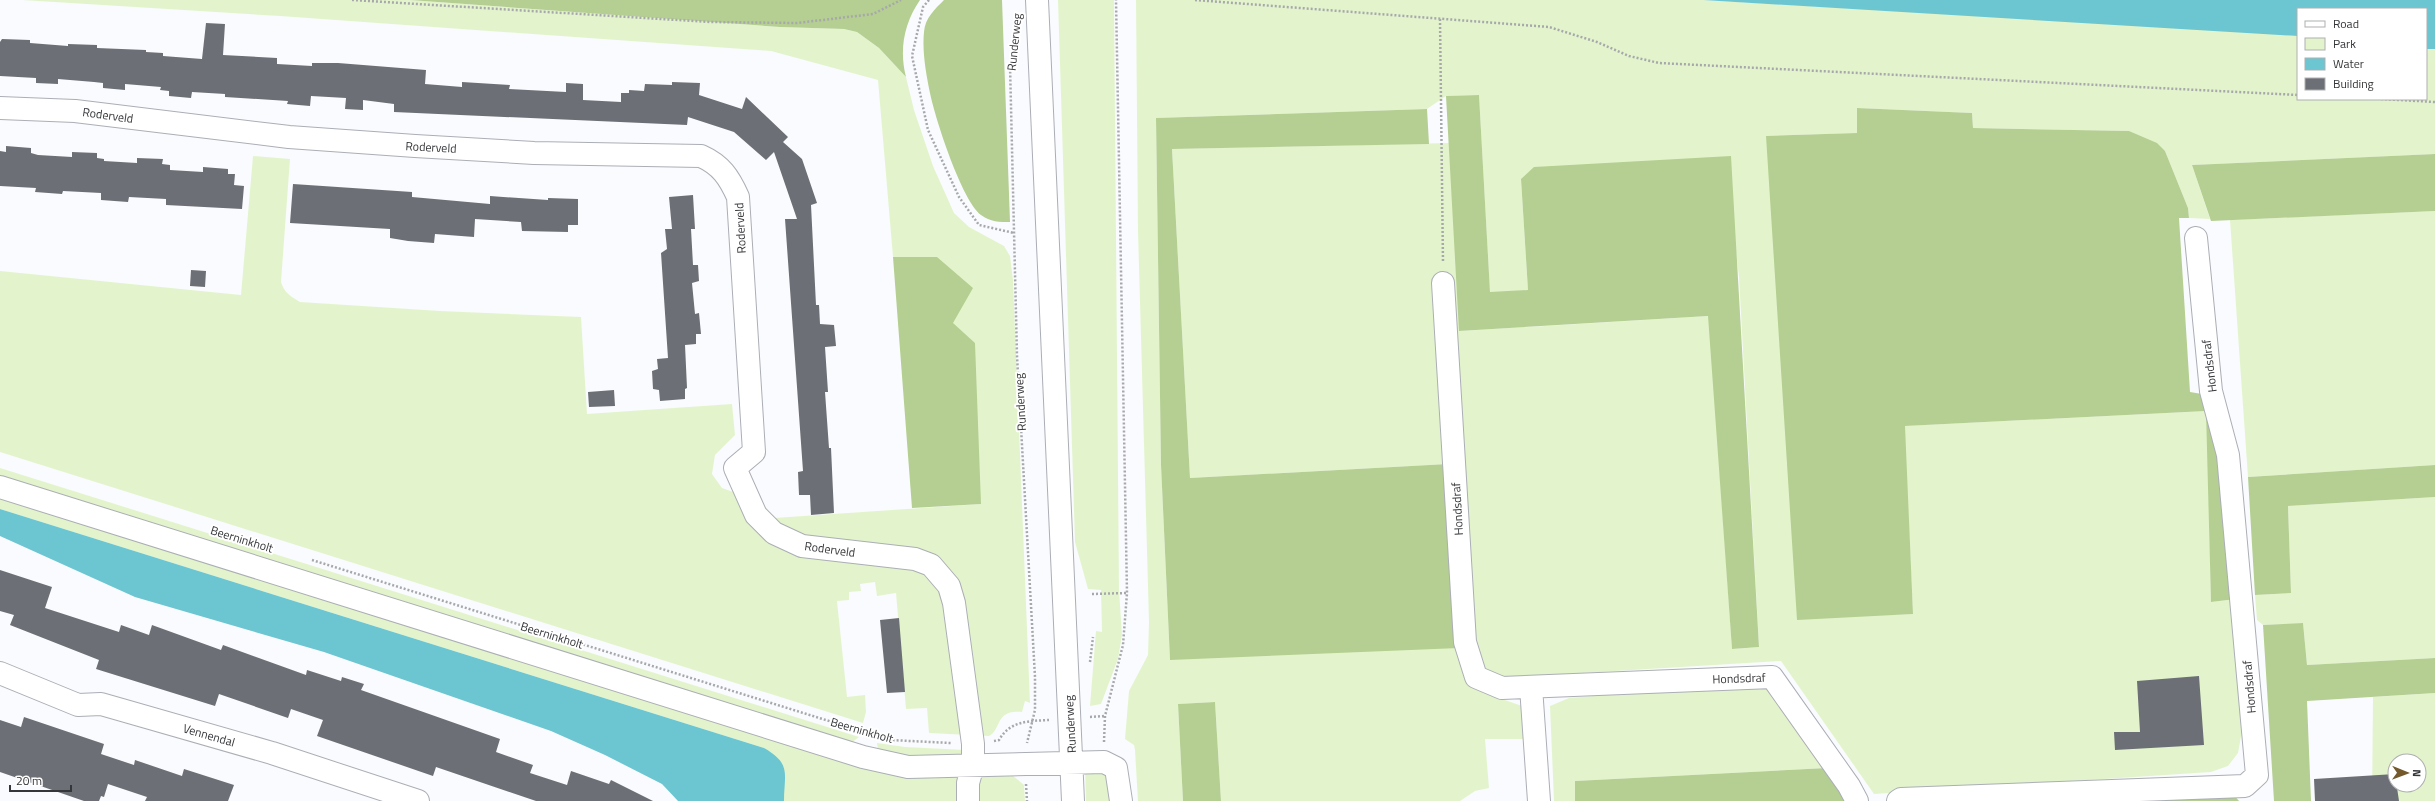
<svg xmlns="http://www.w3.org/2000/svg" width="2435" height="801" viewBox="0 0 2435 801" font-family="'Titillium Web',sans-serif">
	<rect width="100%" height="100%" fill="#fafbfe"/>
	<path fill="#e3f4cd" fill-rule="evenodd" d="M22 0H410L780 27 844 29 857 32 879 48 906 77 914 110 933 166 954 213 969 227 1004 246 1010 256 1013 280 1030 703 1025 701 1022 712C995 709 1002 729 989 736L929 733 927 708 906 709 896 593 877 596 875 582 860 584 861 591 849 592V600L837 601 847 697 865 695 866 712 863 723 0 452V271L241 295 253 156 290 159 281 282C284 292 290 296 300 302L440 311 581 317 587 414 732 404 735 435 715 455 712 474 722 488 739 494 756 527 866 550 777 529 751 489 774 518 981 504 953 323 937 257H893L878 80 771 51 280 16Z
		M1058 0H1114L1119 590 1122 635 1118 659 1101 704 1090 706 1096 631 1102 632 1101 590 1088 589 1075 542Z
		M1136 0H1703L2263 32 2298 36V99H2426V49H2435V154L2192 165 2210 219 2189 218 2188 208 2165 151 2129 131 1973 128 1972 113 1857 108 1858 133 1766 136 1882 615 1913 614 1904 426 2207 411 2211 602 2236 599 2242 731 2238 753 2228 766 2211 772 1874 794 1781 661 1566 674 1506 680 1496 697 1525 707 1530 739H1485L1489 788 1475 791 1460 801H1221L1215 702 1178 704 1183 801H1138L1135 750 1134 745 1125 739 1129 691 1148 655 1149 622 1138 231ZM1479 95 1490 293 1528 290 1521 179 1735 243 1739 277 1759 647 1732 649 1709 316 1460 331 1449 143 1172 149 1190 478 1448 464 1170 660 1161 465 1156 118 1427 109 1446 96Z
		M2435 211V465L2248 477 2230 220Z
		M0 468 859 737 851 743 0 477Z
		M0 496 889 774 1012 775 1024 785 1025 801H784L764 748 0 509Z
		M2435 497V658L2307 665 2303 623 2263 625 2257 620 2255 595 2291 593 2288 506Z
		M1700 687H1761L1774 692 1827 768 1575 781V801H1554L1550 706 1569 698Z
		M2435 693V801H2372L2373 697ZM2395 761H2419V785H2395Z
		M877 743 905 747 966 750 965 757 896 756 878 750Z
		M1085 764 1113 779 1116 801H1086Z"/>
	<path fill="#b4cf91" d="M410 0H920C904 23 899 50 906 77L879 48 857 32 844 29 780 27Z
		M944 0H1002L1010 222C1000 222 990 222 981 215 962 201 935 118 930 93 926 74 922 51 924 32 925 18 935 9 944 0Z
		M1479 95 1490 292 1528 290 1521 179 1534 167 1731 156 1759 647 1732 649 1708 316 1459 331 1446 96Z
		M1857 108 1972 113 1973 128 2129 131 2157 143 2165 151 2188 208 2189 218H2179L2190 392 2202 394 2231 485 2236 599 2211 602 2206 411 1905 426 1913 614 1797 620 1766 136 1857 133Z
		M1427 109 1429 144 1172 149 1190 478 1448 464 1459 648 1170 660 1161 465 1156 118Z
		M2435 154V211L2211 221 2192 165Z
		M893 257H937L973 288 953 323 975 343 981 504 912 508Z
		M2435 465V497L2288 506 2291 593 2255 595 2248 477Z
		M2303 623 2307 665 2435 658V693L2307 701 2311 801H2274L2263 625Z
		M1215 702 1221 801H1183L1178 704Z
		M1827 768 1849 801H1575V781Z
		M2232 793 2239 801H2066Z"/>
	<path fill="#6bc6d1" d="M1703 0H2435V49H2426V9H2298V36Z
		M0 509 764 748C792 764 784 774 784 801H678L662 784 605 755 551 731 324 652 135 597 0 536Z"/>
	<path fill="#6c6f75" d="M206 23 225 24 223 55 277 58V64L312 66V63H338L426 70 425 84 462 87V82L510 85 509 89 566 92V83L583 84V100L621 102V93H629V90L644 91 645 84 672 85V82L700 83 699 95 742 109 746 97 788 137 783 142 802 159 817 203 811 205 816 305H819L820 324 834 325 836 346 825 347 828 392H825L829 448H831L834 513 811 515 810 495H799L798 472 803 471 785 219H797L774 152 766 160 734 132 688 117 687 125 394 112V104L363 100V110L345 109 346 98 311 96 310 106 287 104 288 101 225 97V94L192 92 191 98 169 96V91L160 90 161 87 125 84V90L103 88V83L94 82 58 79V84L36 83V78L0 76V42L2 39 30 40V43L68 46V44L97 45V48L146 50V52L163 53V56L202 59Z
		M6 146 31 148V153L38 155 72 157V152L97 153V158L104 159V161L137 163V158L163 159 162 164 170 165V170L203 172V167L228 169V174H235L234 185 244 186 242 209 166 205V199L129 197 128 202 101 200V193L63 191 62 194 35 192 36 188 0 186V151L6 152Z
		M293 184 412 192V197L490 204V196L548 200V198L578 199V225H568V232L522 231 521 222 475 219 474 237 435 234 434 243 408 241 390 238V229L290 223Z
		M693 195 695 229H691L693 265H698L699 281 692 283 695 314 699 313 701 334H696V344L685 345 687 388 685 389V399L660 401 659 390 653 389 652 371 658 369 657 359 668 358 661 253 667 249 665 229H672L669 197Z
		M191 270 206 271 205 287 190 286Z
		M614 390 615 406 589 407 588 392Z
		M0 570 52 587 45 608 119 632 121 625 149 635 152 625 221 650 223 645 306 675 307 670 341 681 342 677 364 684 361 690 500 739 496 752 533 765 530 773 567 785 571 771 609 784 611 780 653 801H536L436 767 433 776 317 736 323 720 291 709 288 718 219 694 215 706 96 669 99 660 10 625 14 615 0 611Z
		M899 618 905 692 887 693 880 620Z
		M2199 676 2204 745 2115 750 2114 732H2140L2137 681Z
		M24 717 104 744 101 754 134 765 135 760 182 776 184 769 234 785 228 801H145L147 797 108 784 104 797 101 796 99 801H84L0 772V720L21 727Z
		M2395 774 2399 801H2315L2314 779Z"/>
	<g fill="none" stroke-linecap="round" stroke-linejoin="round">
		<g stroke="#abaeb5" stroke-width="24">
			<path id="minor" d="M1037 0 1073 801
				M0 108 75 111 289 137 415 146 534 153 701 156C721 165 729 177 738 197L754 452 735 468 756 515 774 533 802 546 915 559 931 565 949 586 954 603 973 744V765L968 783V801
				M1443 283 1465 642 1476 677 1502 688 1772 677 1849 786 1857 801
				M0 487 863 757 908 767 1104 762 1116 768 1121 801
				M0 673 78 705 101 704 122 710 272 753 418 801
				M1531 687 1539 801
				M1898 801 1901 799 2245 786 2257 775 2228 455 2211 391 2196 238"/>
		</g>
		<path stroke="#a7a8ab" stroke-width="2.5" stroke-dasharray="2 2" stroke-linecap="butt" d="M352 0 710 22 797 23 873 14 901 0
			M929 0 923 7 912 56 928 130 959 197 979 225 1014 233
			M1195 0 1549 27 1597 42 1629 56 1659 63 2298 95
			M1440 19 1443 263
			M1016 32 1010 65 1017 356 1035 677V710L1027 743
			M2381 99 2435 102
			M312 560 890 740 951 743
			M1092 594 1127 593
			M1090 662 1093 637
			M1090 717 1105 716
			M994 741 999 740C1010 721 1028 721 1049 720
			M1104 742 1105 716 1123 645 1127 593 1116 0
			M1026 784 1027 801"/>
		<use href="#minor" stroke="#fff" stroke-width="22"/>
	</g>
	<g text-anchor="middle" dominant-baseline="central" stroke-width="4" stroke-linejoin="round" paint-order="stroke">
		<g font-size="12" fill="#353639" stroke="#fff">
			<text transform="translate(1014 42) rotate(-84)">Runderweg</text>
			<text transform="translate(108 115) rotate(8)">Roderveld</text>
			<text transform="translate(431 147) rotate(3)">Roderveld</text>
			<text transform="translate(740 228) rotate(-93)">Roderveld</text>
			<text transform="translate(2209 366) rotate(-97)">Hondsdraf</text>
			<text transform="translate(1020 402) rotate(-93)">Runderweg</text>
			<text transform="translate(1457 509) rotate(-93)">Hondsdraf</text>
			<text transform="translate(242 539) rotate(17)">Beerninkholt</text>
			<text transform="translate(830 549) rotate(8)">Roderveld</text>
			<text transform="translate(552 635) rotate(17)">Beerninkholt</text>
			<text transform="translate(1739 678) rotate(-2)">Hondsdraf</text>
			<text transform="translate(2249 687) rotate(-95)">Hondsdraf</text>
			<text transform="translate(1070 724) rotate(-93)">Runderweg</text>
			<text transform="translate(862 730) rotate(16)">Beerninkholt</text>
			<text transform="translate(209 735) rotate(16)">Vennendal</text>
		</g>
	</g>
	<rect x="2297" y="8" width="130" height="92" fill="#ffffff" stroke="#aeafb0"/>
	<rect x="2305" y="21" width="20" height="6" fill="#ffffff" stroke="#aeafb0"/>
	<text x="2333" y="28" font-size="12" fill="#353639">Road</text>
	<rect x="2305" y="38" width="20" height="12" fill="#e3f4cd" stroke="#aeafb0"/>
	<text x="2333" y="48" font-size="12" fill="#353639">Park</text>
	<rect x="2305" y="58" width="20" height="12" fill="#6bc6d1" stroke="#aeafb0"/>
	<text x="2333" y="68" font-size="12" fill="#353639">Water</text>
	<rect x="2305" y="78" width="20" height="12" fill="#6c6f75" stroke="#aeafb0"/>
	<text x="2333" y="88" font-size="12" fill="#353639">Building</text>
	<g transform="translate(2407 773) rotate(91)"><circle r="19" fill="#ffffff" stroke="#aeafb0"/>
	<path d="M0-3L7 15L0 10L-7 15Z" fill="#73592b"/>
	<text y="-6" font-size="11" font-weight="bold" text-anchor="middle" fill="#353639">N</text>
	</g>
	<path d="M10 785v6h61v-6" fill="none" stroke="#353639" stroke-width="2"/>
	<text x="16" y="785" font-size="12" fill="#353639" stroke="#ffffff" stroke-width="3" paint-order="stroke">20 m</text>
</svg>
